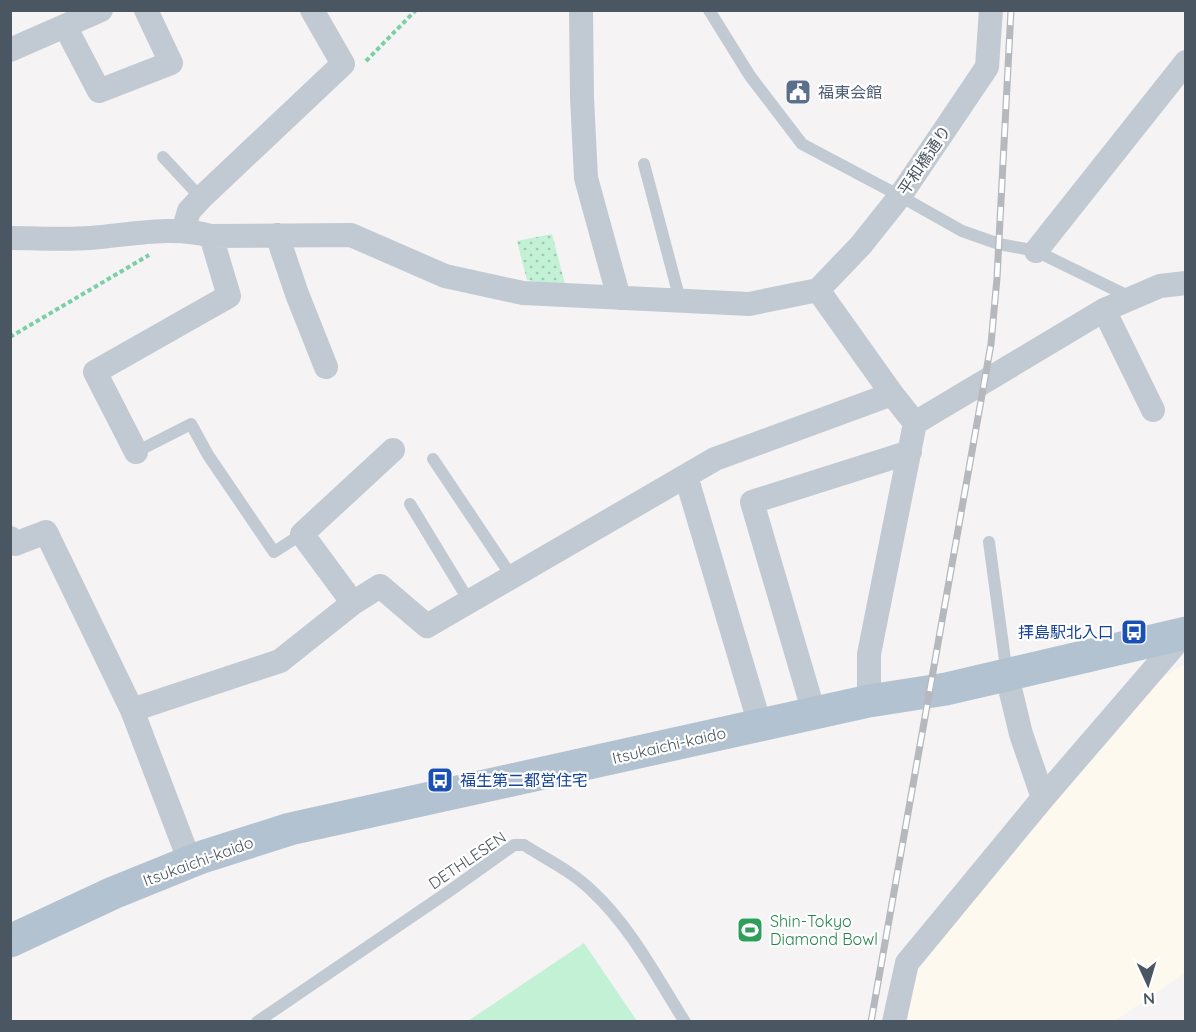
<svg xmlns="http://www.w3.org/2000/svg" width="1196" height="1032" viewBox="0 0 1196 1032" font-family="Quicksand,'Noto Sans JP',sans-serif">
	<defs>
		<pattern id="grass-dots" width="8" height="8" patternUnits="userSpaceOnUse" patternTransform="scale(1.5)"><rect width="8" height="8" fill="#c3f1d5"/><path d="M2 2h.1M6 6h.1" fill="none" stroke="#a0c6b0" stroke-width="1.8" stroke-linecap="round"/></pattern>
	</defs>
	<rect width="100%" height="100%" fill="#f5f3f3"/>
	<path fill="#fdf9ef" d="M1185 664V973L1115 1021 897 1022 907 973 1163 677Z"/>
	<path fill="url(#grass-dots)" d="M552 234 566 288 527 280 517 241Z"/>
	<path fill="#c3f1d5" d="M584 943 637 1021H468Z"/>
	<g fill="none" stroke-linecap="round" stroke-linejoin="round">
		<path stroke="#7ad0a6" stroke-width="4" stroke-dasharray="4.5 3" stroke-linecap="butt" d="M366 61 416 10
			M10 337 149 255"/>
		<path stroke="#c1cad2" stroke-width="12" d="M709 10 750 76 802 144 900 196 962 231 999 244 1036 251 1132 298
			M163 157 201 198
			M644 164 680 300
			M136 452 191 424 208 455 274 552 302 534
			M433 459 512 577
			M410 504 469 601
			M989 542 1007 675
			M257 1022 448 892 514 845H524C546 859 573 872 592 891 631 927 657 978 685 1022"/>
		<path stroke="#c1cad2" stroke-width="24" d="M581 10 582 98 586 178 619 298
			M65 26 99 91 171 63 146 10
			M10 50 101 10
			M183 231 189 211 201 198 343 64 312 10
			M277 235 297 294 326 367
			M10 238C37 238 63 240 90 238 130 235 172 225 211 236L351 235 445 276 523 293 749 304 818 290
			M1036 251 1186 62
			M818 290 861 245 900 196 987 67 991 10
			M818 290 892 394 915 423
			M1104 310 1153 410
			M393 450 302 534 353 603 380 586 427 626 715 459 892 394
			M136 452 95 372 229 296 211 236
			M686 476 760 725
			M10 538 15 544 46 532 132 710 190 862
			M1007 676 1021 734 1043 798
			M869 701V654L915 423 1104 310 1160 286 1186 283
			M132 710 280 661 353 603
			M814 713 752 502 910 452
			M894 1022 907 963 1043 798 1186 632"/>
		<path stroke="#b3c2d1" stroke-width="33" d="M10 941 113 893 202 857 290 829 869 701 946 689 1186 633"/>
		<g stroke="#b5b8bd" stroke-width="7">
			<path id="rail" d="M871 1022 991 344 997 278 1011 10"/>
		</g>
		<use href="#rail" stroke="#fff" stroke-width="4.5" stroke-dasharray="14" stroke-linecap="butt"/>
	</g>
	<defs>
		<g id="civic-square" transform="scale(1.35)"><rect x="-9" y="-9" width="18" height="18" rx="4" fill="#5c6f8a" stroke="#fff"/><path d="M-.6-6.5H3V-4.5H.6V-3L4-1V1h2V6H-6V1h2V-1L-.6-3ZM-1.2 2.5V6h2.4V2.5Z" fill="#fff"/></g>
		<g id="bus-square" transform="scale(1.35)"><rect x="-9" y="-9" width="18" height="18" rx="4" fill="#1a4fb4" stroke="#fff"/><path d="M-5-6H5V4H4V6H2V4H-2V6H-4V4H-5ZM-3.5-4V0h7V-4ZM-3.5 1.2v1.5H-2V1.2ZM2 1.2v1.5H3.5V1.2Z" fill="#fff"/></g>
		<g id="stadium-square" transform="scale(1.35)"><rect x="-9" y="-9" width="18" height="18" rx="4" fill="#2e9e5b" stroke="#fff"/><path d="M0-5a6.5 5 0 1 0 0 10a6.5 5 0 1 0 0-10ZM-3.5-1.8h7v3.6h-7Z" fill="#fff"/></g>
	</defs>
	<g fill-rule="evenodd">
		<use href="#civic-square" x="798" y="92"/>
		<use href="#bus-square" x="1134" y="632"/>
		<use href="#bus-square" x="440" y="780"/>
		<use href="#stadium-square" x="750" y="930"/>
	</g>
	<g text-anchor="middle" dominant-baseline="central" stroke-width="4.5" stroke-linejoin="round" paint-order="stroke">
		<g font-size="16" fill="#4e5e75" stroke="#fff" text-anchor="start">
			<text x="818" y="92">福東会館</text>
		</g>
		<g font-size="16" fill="#4a5661" stroke="#fff">
			<text transform="translate(924 160) rotate(-56)">平和橋通り</text>
			<text transform="translate(669 745) rotate(-13)">Itsukaichi-kaido</text>
			<text transform="translate(467 860) rotate(-34)">DETHLESEN</text>
			<text transform="translate(198 861) rotate(-20)">Itsukaichi-kaido</text>
		</g>
		<g font-size="16" fill="#164399" stroke="#fff" text-anchor="end">
			<text x="1114" y="632">拝島駅北入口</text>
			<text x="460" y="780" text-anchor="start">福生第二都営住宅</text>
		</g>
		<g font-size="16" fill="#27864d" stroke="#fff" text-anchor="start">
			<text x="770" y="921">Shin-Tokyo<tspan x="770" dy="18">Diamond Bowl</tspan></text>
		</g>
	</g>
	<rect width="1196" height="1032" fill="none" stroke="#4a5661" stroke-width="24"/>
	<g transform="translate(1148 984) rotate(176)" stroke="#ffffff" stroke-width="4.5" paint-order="stroke">
	<path d="M0-4.5L10 22L0 15L-10 22Z" fill="#4a5661"/>
	<text y="-9" font-size="16" font-weight="bold" text-anchor="middle" fill="#4a5661">N</text>
	</g>
</svg>
